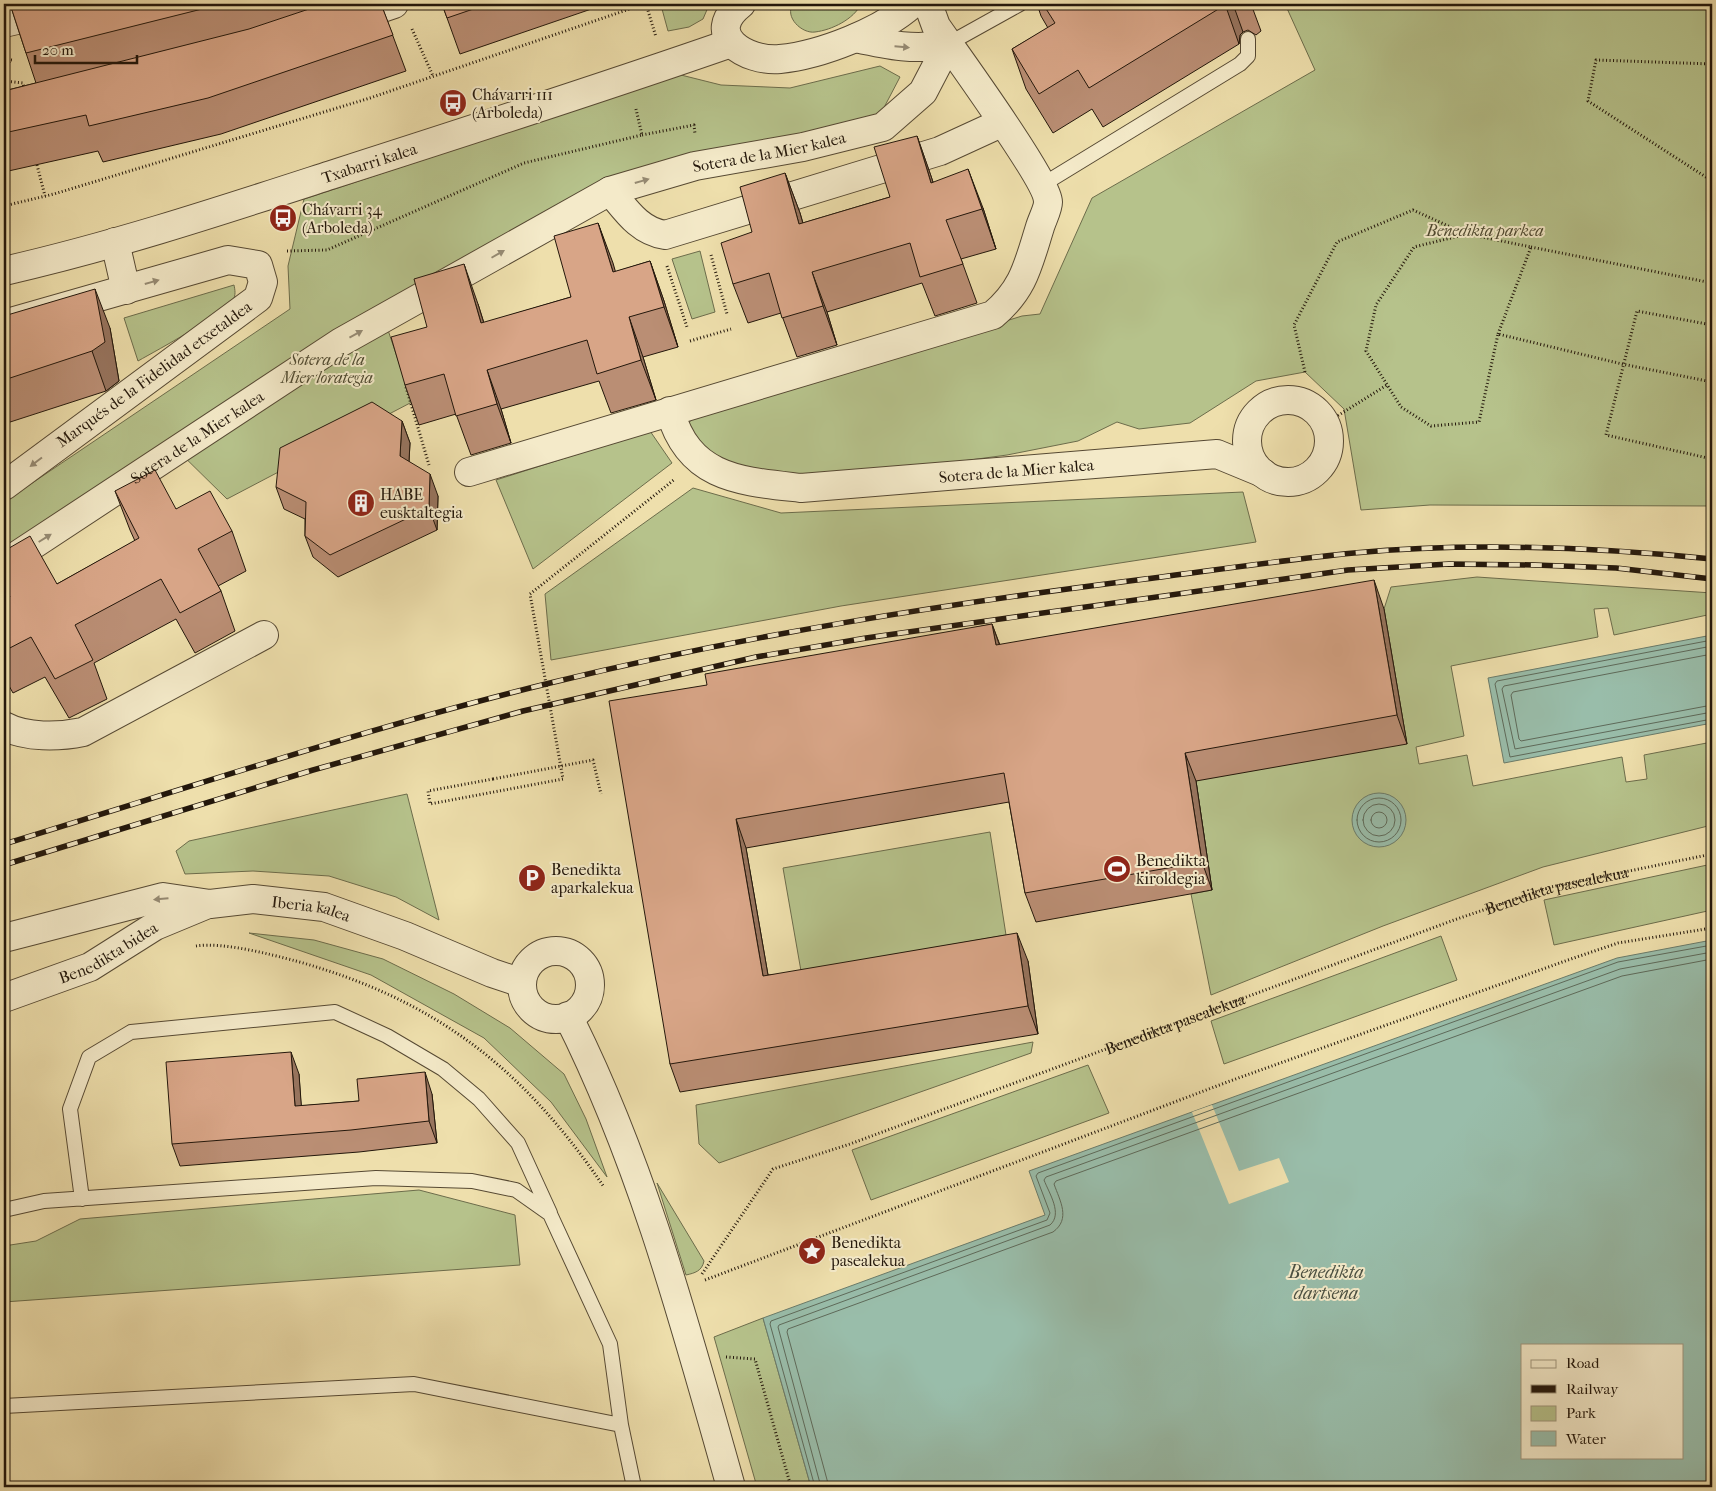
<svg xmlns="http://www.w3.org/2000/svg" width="1716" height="1491" viewBox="0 0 1716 1491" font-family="'IM FELL French Canon',serif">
	<rect width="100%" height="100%" fill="#eedfac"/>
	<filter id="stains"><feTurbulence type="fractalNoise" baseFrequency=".004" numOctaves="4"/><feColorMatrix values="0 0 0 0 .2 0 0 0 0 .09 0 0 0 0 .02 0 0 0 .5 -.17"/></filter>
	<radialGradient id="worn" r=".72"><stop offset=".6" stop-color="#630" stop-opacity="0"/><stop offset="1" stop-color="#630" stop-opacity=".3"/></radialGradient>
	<path fill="#b6c28b" stroke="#6c6c4b" d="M677 4H709V5L703 19 689 27 668 31 662 9Z
		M793 4H861C854 19 832 30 815 32 802 34 784 17 793 4Z
		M1285 4H1712V506L1430 505 1361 510 1344 409 1305 372 1256 381 1190 423 1139 429 1117 422 1078 441 1007 455 918 467 800 476 739 466 702 448 686 425 695 417 1022 316 1040 314 1092 198 1315 70Z
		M880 66 900 77 878 119 652 169 382 312 412 402 227 499 168 441 4 549V502L290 309 288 266 304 199 681 75 721 85 790 88Z
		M700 251 715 312 692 319 672 259Z
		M234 285C235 290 236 295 233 300 217 318 161 348 138 361L124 318Z
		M650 431 672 463 533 569 496 480Z
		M693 488 781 513 1243 492 1256 542 841 606 551 660 545 594Z
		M1477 577 1712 593V614L1614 635 1608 608 1594 609 1598 637 1451 666 1464 736 1416 747 1419 764 1467 755 1473 786 1622 757 1626 782 1647 779 1644 755 1712 742V825L1543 867 1383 926 1211 995 1191 894 1212 890 1196 781 1384 609 1391 587Z
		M407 794 439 920 396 897 329 876 253 871 185 874 176 851 189 841Z
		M990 832 1006 935 801 971 783 868Z
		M1712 864V910L1554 945 1544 900Z
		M249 933 314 940 383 959 454 994 510 1028 564 1074 586 1119 607 1177 551 1102 484 1038 371 975Z
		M1441 936 1457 980 1224 1064 1211 1021Z
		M1033 1042 1031 1053 719 1163 699 1144 696 1105Z
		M1088 1065 1109 1113 871 1200 852 1150Z
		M657 1183 704 1261C702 1271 695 1273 686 1275Z
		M419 1190 515 1215 520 1265 4 1302V1246L36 1241 80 1219Z
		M763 1318 811 1487H757L714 1337Z"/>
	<path fill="#99bdaa" stroke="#6a7b6a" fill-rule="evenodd" d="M1712 635V723L1504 763 1488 678Z
		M1352 820a27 27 0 1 1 54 0a27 27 0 1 1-54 0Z
		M1712 940V1487H811L763 1318 1045 1215 1029 1171 1617 958ZM1522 1345H1682V1457H1522Z"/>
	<path fill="#eedfac" d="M1212 1105 1239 1171 1279 1158 1289 1182 1229 1204 1192 1112Z"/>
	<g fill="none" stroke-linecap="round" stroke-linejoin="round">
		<path stroke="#5e6a5a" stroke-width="1" d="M1712 640 1497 681 1495 684 1510 757 1712 719
			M1712 646 1504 686 1502 689 1515 749 1712 712
			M1712 654 1513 692 1511 695 1519 739 1521 741 1712 705
			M1357 820a22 22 0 1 1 44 0a22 22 0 1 1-44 0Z
			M1363 820a16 16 0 1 1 32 0a16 16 0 1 1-32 0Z
			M1371 820a8 8 0 1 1 16 0a8 8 0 1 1-16 0Z
			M815 1487 770 1324 771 1321 1047 1220 1050 1213 1036 1176 1038 1173 1618 962 1712 945
			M821 1487 778 1327 779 1325 1050 1225C1063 1214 1049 1193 1044 1180L1046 1177 1620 969 1712 952
			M829 1487 787 1332 788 1329 1053 1232C1071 1219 1060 1201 1054 1184L1056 1181 1622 976 1712 959"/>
		<g stroke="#564933" stroke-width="16">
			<path id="service" d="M948 44 1020 4
				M1042 185 1240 64 1248 56V39
				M82 1199 70 1109 89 1057 131 1032 335 1012 387 1036 443 1069 479 1099 518 1143 550 1213
				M4 1210 44 1201 376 1178 472 1181 516 1190 550 1214 610 1344 621 1425 634 1487
				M4 1406 414 1384 621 1425"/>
		</g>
		<g stroke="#564933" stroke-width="30">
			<g id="minor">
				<path d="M347 20 394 4"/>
				<path d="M4 23 86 4"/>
				<path d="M856 38C888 45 916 51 948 44"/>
				<path d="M610 191C626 210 639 231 665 235L940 151 1001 123"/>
				<path d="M115 242 126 290"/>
				<path d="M4 324 228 260 258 265 263 282 258 298 4 486"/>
				<circle cx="1288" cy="441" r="41"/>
				<path id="s2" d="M670 411C689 479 740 481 801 488L1217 454 1263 473"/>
				<path d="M469 472 993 315C1024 289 1028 265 1040 227 1042 220 1048 209 1048 202 1048 181 954 52 936 26L928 4"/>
				<path id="s3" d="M4 564 341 342 610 191 695 166 803 147 883 127 923 92 948 44"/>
				<path d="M4 726C26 738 59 737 83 732L264 635"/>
				<path id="s4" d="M4 938 163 897 210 904 253 899 324 907 405 936 492 973 522 983"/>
				<circle cx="556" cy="985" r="34"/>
				<path id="s5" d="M4 998 90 967 155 926 208 904"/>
				<path d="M568 1016C643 1165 686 1328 731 1487"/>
			</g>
		</g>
		<g stroke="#564933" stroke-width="30">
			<g id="tertiary">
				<path d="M741 4C702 35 746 62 780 59 821 55 882 31 912 4"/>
				<path id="s6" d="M4 271C114 246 223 210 331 175 465 132 599 89 731 43"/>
			</g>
		</g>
		<g stroke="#23170b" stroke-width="3" stroke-dasharray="1 2.5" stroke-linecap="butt">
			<path d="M646 4 656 37"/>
			<path d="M412 29 433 76"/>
			<path d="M4 59 12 60 4 65"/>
			<path d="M1712 64 1596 60 1588 101 1712 181"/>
			<path d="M4 81 23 83 24 88"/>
			<path d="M642 135 694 125 695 134"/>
			<path d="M37 165 45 196"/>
			<path d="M4 206 54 194 370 98 644 4"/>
			<path d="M1531 247 1712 283"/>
			<path d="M287 251 327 250 524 163 642 135 636 109"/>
			<path d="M711 255 727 314"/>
			<path d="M667 266 687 327"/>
			<path d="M1712 325 1637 311 1606 435 1712 459"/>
			<path d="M1498 334 1531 247 1467 234 1414 247 1376 305 1366 351 1401 407 1431 426 1479 422 1498 334 1622 364 1712 382"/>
			<path d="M690 341 731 329"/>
			<path d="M1305 372 1294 325 1337 242 1413 210 1466 234"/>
			<path d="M406 387 429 465"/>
			<path d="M1326 423 1387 385"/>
			<path d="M530 594 675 479"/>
			<path d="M493 779 593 760 601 794"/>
			<path d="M196 946C224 942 269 954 296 961 436 1000 523 1068 604 1187"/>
			<path id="s1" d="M702 1274 773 1169 850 1144 1454 920 1551 887 1712 854"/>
			<path d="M705 1280 1230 1081 1568 960 1618 943 1712 928"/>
			<path d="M726 1357 755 1359 791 1487"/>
		</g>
		<use href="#service" stroke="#f4eac9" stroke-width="14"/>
		<use href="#minor" stroke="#f4eac9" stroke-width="28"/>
		<use href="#tertiary" stroke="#f4eac9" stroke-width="28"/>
		<g stroke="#23170b" stroke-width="5.5">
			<path id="rail" d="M4 844C185 789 366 728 550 683 746 635 945 604 1145 579 1215 570 1284 560 1354 553 1473 542 1593 547 1712 559
				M4 865 313 770 523 711 756 657 866 638 1348 570 1449 564 1535 565 1616 568 1712 579"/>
		</g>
		<use href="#rail" stroke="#f4eac9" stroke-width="4" stroke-dasharray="11" stroke-linecap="butt"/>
		<path stroke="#23170b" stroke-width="3" stroke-dasharray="1 2.5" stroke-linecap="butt" d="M493 779 428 791 430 804 563 779 530 594"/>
	</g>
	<path fill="#ba8e74" stroke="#23170b" d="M10 4H381L406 71 221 134 103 162 98 151 4 172 8 182 4 183V91L36 83 26 53Z
		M442 4H606L460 54Z
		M1037 4H1251L1261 31 1256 35 1248 30 1243 32 1240 35 1239 44 1103 127 1092 109 1053 133 1026 89 1012 49 1048 28 1041 16Z
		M917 136 933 182 983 208 996 249 961 259 977 303 935 316 922 283 827 312 837 345 797 357 781 313 748 323 733 284 752 232 785 173 800 213 803 223 890 197Z
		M598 223 615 272 650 261 664 301 678 347 643 357 656 400 611 413 599 381 501 409 511 443 471 455 456 414 419 425 405 385 427 327 478 304 484 323 571 297Z
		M4 316 110 328 119 381 106 391 4 424Z
		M402 421 410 443 409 461 438 496 437 530 338 577 313 557 305 536V519L284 509 276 487Z
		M115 491 176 509 232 531 246 571 218 586 221 591 235 631 195 653 176 619 94 663 107 699 69 718 45 677 13 693 4 677V600H5L4 598V551L57 584 135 541 130 530Z
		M1384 609 1407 744 1196 781 1212 890 1036 922 1025 893 1009 802 746 848 768 975 1028 961 1038 1034 680 1092 670 1064 707 685 992 624 1000 645Z
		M299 1074 301 1106 359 1101 432 1094 437 1143 359 1152 180 1166 172 1144Z"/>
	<path fill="#97745e" stroke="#23170b" d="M1225 4H1233L1243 32 1240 35 1239 44Z
		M917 136 931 176 946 223 931 183Z
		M968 169 983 208 996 249Z
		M785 173 800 213 814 263 799 224Z
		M598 223 613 263 627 312 613 272Z
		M650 261 664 301 678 347 664 307Z
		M464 264 478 304 496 363 481 323Z
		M812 272 827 312 837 345 823 306Z
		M95 289 110 328 119 381 106 391 92 351Z
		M629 317 643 357 656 400 641 360Z
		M487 370 501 409 511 443 497 404Z
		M402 421 410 443 408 478 400 456Z
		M430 474 438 496 437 530 429 508Z
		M1374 580 1384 609 1407 744 1397 715Z
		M992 624 1002 652 996 645Z
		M1185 753 1196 781 1212 890 1202 862Z
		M736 819 746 848 773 1004 763 976Z
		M1017 933 1028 961 1038 1034 1028 1006Z
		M291 1052 299 1074 303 1128 295 1106Z
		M425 1072 432 1094 437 1143 429 1121Z"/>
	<path fill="#d8a587" stroke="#23170b" d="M10 4H222L26 53Z
		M324 4H381L393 35 208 98 89 126 86 115 4 133V91L249 29Z
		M442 4H488L447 18Z
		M1043 4H1225V5L1089 88 1078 70 1039 94 1012 49 1055 23Z
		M917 136 931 183 968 169 982 209 946 220 963 264 920 277 910 243 812 272 823 306 782 318 769 273 733 284 721 243 752 232 740 187 785 173 799 224 890 197 874 147Z
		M598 223 613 272 650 261 664 307 629 317 641 360 597 374 587 340 487 370 497 404 456 416 444 374 405 385 391 337 427 327 414 279 464 264 481 323 571 297 554 236Z
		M95 289 105 342 92 351 4 380V316Z
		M372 402 402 421 400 456 430 474 429 508 330 555 305 536 306 502 276 487 280 448Z
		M155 470 176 509 210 491 232 531 198 549 221 591 180 613 161 579 75 625 93 660 55 679 31 637 4 651V600L10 597 4 585V551L30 536 57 584 139 538 115 491Z
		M1374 580 1397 715 1185 753 1202 862 1025 893 1004 773 736 819 763 976 1017 933 1028 1006 670 1064 609 701 707 685 705 674 992 624 996 645Z
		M291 1052 295 1106 359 1101 357 1079 425 1072 429 1121 351 1130 172 1144 166 1062Z"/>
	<defs><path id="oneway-solid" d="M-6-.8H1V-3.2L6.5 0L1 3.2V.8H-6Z" transform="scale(1.25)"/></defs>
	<g fill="#968b74">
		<use href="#oneway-solid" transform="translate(902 47) rotate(5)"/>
		<use href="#oneway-solid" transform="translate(642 181) rotate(-16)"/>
		<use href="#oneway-solid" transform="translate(498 254) rotate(-30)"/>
		<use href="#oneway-solid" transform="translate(152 282) rotate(-16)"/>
		<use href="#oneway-solid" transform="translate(356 334) rotate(-29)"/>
		<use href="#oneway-solid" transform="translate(36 462) rotate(143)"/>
		<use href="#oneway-solid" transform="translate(45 538) rotate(-32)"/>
		<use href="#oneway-solid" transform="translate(161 899) rotate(175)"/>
	</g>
	<defs>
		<g id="bus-disc" transform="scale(1.4375)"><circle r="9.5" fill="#8f2418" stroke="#f4eac9"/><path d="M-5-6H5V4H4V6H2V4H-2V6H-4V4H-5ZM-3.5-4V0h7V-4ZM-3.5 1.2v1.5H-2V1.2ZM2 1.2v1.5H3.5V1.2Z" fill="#fff"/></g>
		<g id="building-disc" transform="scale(1.4375)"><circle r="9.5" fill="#8f2418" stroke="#f4eac9"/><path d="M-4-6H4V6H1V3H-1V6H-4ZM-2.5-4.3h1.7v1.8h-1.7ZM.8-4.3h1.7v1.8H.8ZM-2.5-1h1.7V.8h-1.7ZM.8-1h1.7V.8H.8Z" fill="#fff"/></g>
		<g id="stadium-disc" transform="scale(1.4375)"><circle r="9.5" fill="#8f2418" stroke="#f4eac9"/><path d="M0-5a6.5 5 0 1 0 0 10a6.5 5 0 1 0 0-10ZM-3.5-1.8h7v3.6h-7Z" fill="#fff"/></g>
		<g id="parking-disc" transform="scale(1.4375)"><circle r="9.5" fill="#8f2418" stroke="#f4eac9"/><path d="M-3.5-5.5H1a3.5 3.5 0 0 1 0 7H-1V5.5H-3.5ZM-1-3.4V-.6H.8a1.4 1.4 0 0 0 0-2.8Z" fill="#fff"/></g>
		<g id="sight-disc" transform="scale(1.4375)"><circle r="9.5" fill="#8f2418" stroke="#f4eac9"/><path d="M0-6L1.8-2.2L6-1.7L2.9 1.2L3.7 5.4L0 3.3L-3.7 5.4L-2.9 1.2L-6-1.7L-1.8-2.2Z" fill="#fff"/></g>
	</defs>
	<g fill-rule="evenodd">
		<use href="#bus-disc" x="453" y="103"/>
		<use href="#bus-disc" x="283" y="218"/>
		<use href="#building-disc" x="361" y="503"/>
		<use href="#stadium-disc" x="1117" y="869"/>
		<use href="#parking-disc" x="532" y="878"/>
		<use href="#sight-disc" x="812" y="1251"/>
	</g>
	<g text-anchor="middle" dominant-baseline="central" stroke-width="4" stroke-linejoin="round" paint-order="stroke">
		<g font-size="16" fill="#23170b" stroke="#f4eac9" text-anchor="start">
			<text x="472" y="94">Chávarri 111<tspan x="472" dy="18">(Arboleda)</tspan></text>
			<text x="302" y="209">Chávarri 34<tspan x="302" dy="18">(Arboleda)</tspan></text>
			<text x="380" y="494">HABE<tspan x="380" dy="18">eusktaltegia</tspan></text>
			<text x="1136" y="860">Benedikta<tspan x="1136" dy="18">kiroldegia</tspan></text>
			<text x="551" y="869">Benedikta<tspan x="551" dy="18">aparkalekua</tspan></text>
			<text x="831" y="1242">Benedikta<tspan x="831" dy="18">pasealekua</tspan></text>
		</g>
		<g font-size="16" fill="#23170b" stroke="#f4eac9">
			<text stroke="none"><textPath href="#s3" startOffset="876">Sotera de la Mier kalea</textPath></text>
			<text stroke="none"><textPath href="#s6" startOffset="381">Txabarri kalea</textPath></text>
			<text transform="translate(154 374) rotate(-36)">Marqués de la Fidelidad etxetaldea</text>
			<text stroke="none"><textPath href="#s3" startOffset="231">Sotera de la Mier kalea</textPath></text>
			<text stroke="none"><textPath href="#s2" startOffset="381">Sotera de la Mier kalea</textPath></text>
			<text stroke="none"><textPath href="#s1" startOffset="959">Benedikta pasealekua</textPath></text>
			<text stroke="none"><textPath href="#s4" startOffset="314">Iberia kalea</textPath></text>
			<text stroke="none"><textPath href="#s5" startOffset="114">Benedikta bidea</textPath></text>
			<text stroke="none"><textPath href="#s1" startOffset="554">Benedikta pasealekua</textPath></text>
		</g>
		<g font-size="16" font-style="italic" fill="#4f4a31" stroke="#f4eac9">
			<text x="1485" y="230">Benedikta parkea</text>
			<text x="327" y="359">Sotera de la<tspan x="327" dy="18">Mier lorategia</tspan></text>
		</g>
		<g font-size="18" font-style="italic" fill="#4c5143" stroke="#f4eac9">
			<text x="1326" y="1272">Benedikta<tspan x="1326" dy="21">dartsena</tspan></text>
		</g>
	</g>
	<rect width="1716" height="1491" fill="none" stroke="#eedfac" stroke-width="20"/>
	<rect x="5" y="5" width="1706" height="1481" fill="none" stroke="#23170b" stroke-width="2.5"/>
	<rect x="10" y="10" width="1696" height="1471" fill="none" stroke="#23170b"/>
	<rect x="1521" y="1344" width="162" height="115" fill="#f4eac9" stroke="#a0967d"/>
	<rect x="1531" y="1360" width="25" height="8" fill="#f4eac9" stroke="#a0967d"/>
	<text x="1566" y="1368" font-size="15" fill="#23170b">Road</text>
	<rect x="1531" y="1385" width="25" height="8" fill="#23170b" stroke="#a0967d"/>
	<text x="1566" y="1394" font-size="15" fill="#23170b">Railway</text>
	<rect x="1531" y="1406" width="25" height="15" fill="#b6c28b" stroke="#a0967d"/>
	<text x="1566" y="1418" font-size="15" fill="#23170b">Park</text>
	<rect x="1531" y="1431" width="25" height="15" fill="#99bdaa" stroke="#a0967d"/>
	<text x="1566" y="1444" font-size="15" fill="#23170b">Water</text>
	<path d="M35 55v8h102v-8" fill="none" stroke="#23170b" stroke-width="2.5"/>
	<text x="42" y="55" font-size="15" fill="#23170b" stroke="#f4eac9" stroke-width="4" paint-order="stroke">20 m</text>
	<rect width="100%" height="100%" filter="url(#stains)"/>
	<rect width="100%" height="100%" fill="url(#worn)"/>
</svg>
